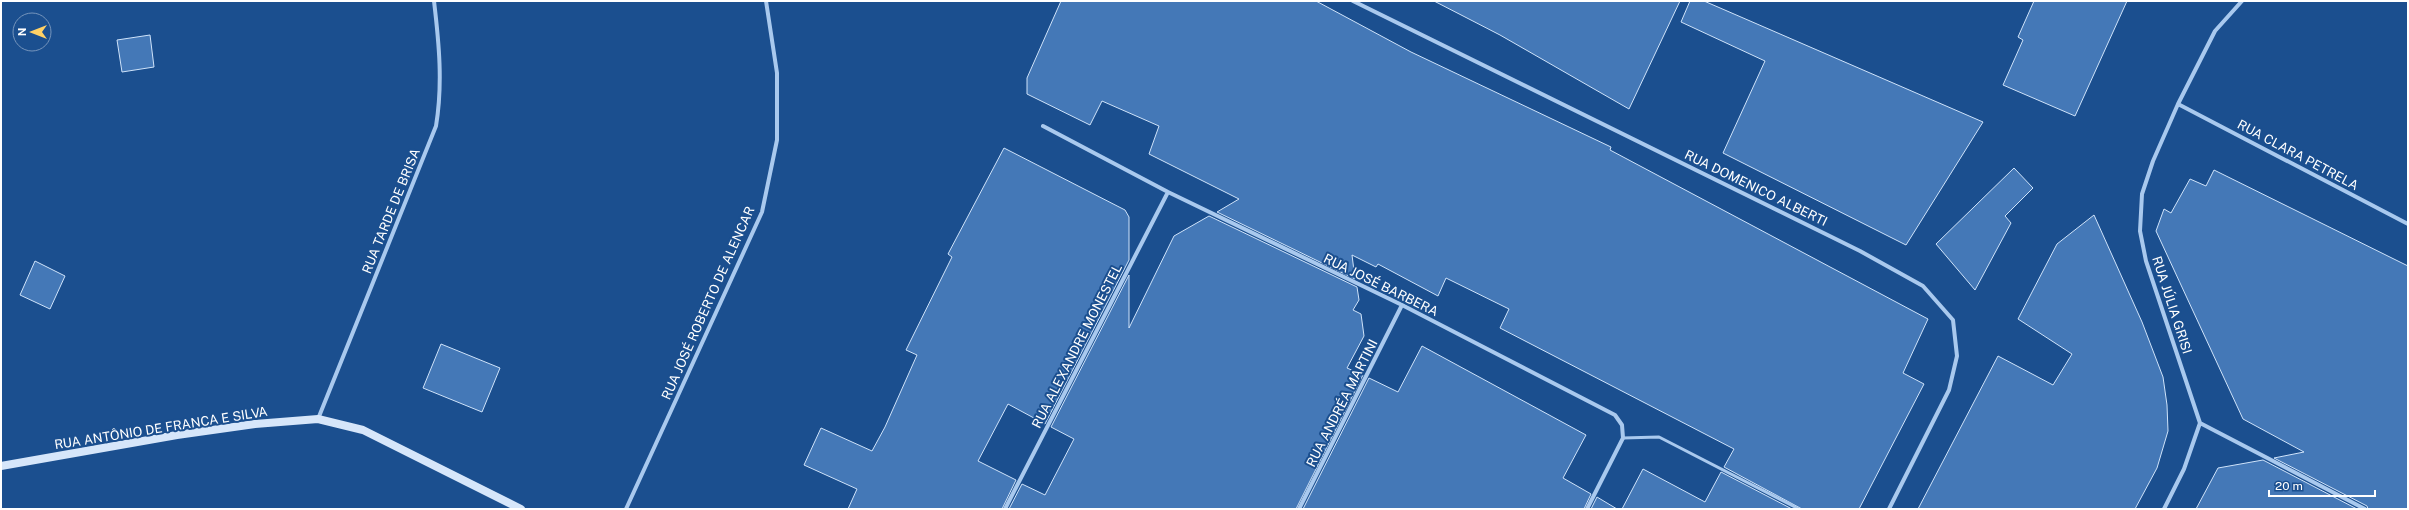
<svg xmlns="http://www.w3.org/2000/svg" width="2409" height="510" viewBox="0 0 2409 510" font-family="'Public Sans',sans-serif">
	<rect width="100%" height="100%" fill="#1b4f8f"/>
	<path fill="#4478b7" stroke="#cfe3fa" d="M1061 1H1316L1411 52 1611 147 1610 150 1928 319 1903 373 1924 384 1859 509H1802L1724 467 1734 449 1500 328 1509 309 1446 278 1438 296 1378 264 1376 267 1352 255 1355 279 1217 212 1239 199 1149 154 1159 126 1102 101 1090 125 1027 94V78Z
		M1434 1H1680L1629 109 1500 35Z
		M1690 1H1704L1983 122 1906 245 1723 153 1765 61 1681 22Z
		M2034 1H2127L2075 116 2003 85 2023 40 2018 37Z
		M150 35 154 67 122 72 117 40Z
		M1004 148 1125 210 1129 217V260L1045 424 1008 404 978 461 1016 480 1002 509H848L857 489 804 465 821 428 872 451 885 427 917 355 906 350 952 257 948 254Z
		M2014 168 2033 188 2005 216 2011 223 1975 290 1936 244Z
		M2214 170 2408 266V509H2368L2367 506 2274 458 2304 452 2243 419 2156 231 2164 209 2171 213 2190 179 2206 186Z
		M2094 215 2142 322 2163 377 2167 405 2168 431 2157 468 2135 509H1918L1998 356 2053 385 2072 354 2018 319 2057 244Z
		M1209 216 1357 287 1359 300 1353 310 1361 314 1364 336 1347 368 1363 375 1296 509H1009L1022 484 1045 495 1074 439 1051 427 1129 275V328L1174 236Z
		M35 261 65 276 50 309 20 295Z
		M441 344 500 368 482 412 423 388Z
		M1422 346 1586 435 1563 478 1591 494 1584 509H1303L1369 378 1398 392Z
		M2263 460 2357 509H2196L2218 468Z
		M1643 469 1705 502 1721 472 1792 509H1622Z
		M1597 497 1617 509H1591Z"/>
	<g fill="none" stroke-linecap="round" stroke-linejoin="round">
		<path stroke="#a9c9ee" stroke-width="3" d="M1623 438 1659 437 1799 509"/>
		<path stroke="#a9c9ee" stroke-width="4" d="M1353 1 1860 251 1923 286 1953 320 1957 356 1949 390 1889 509
			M2178 104 2408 224
			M1043 126 1168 192 1402 305 1615 415 1622 425 1623 438 1587 509
			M318 419 436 126C443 84 439 43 434 1
			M2200 423 2365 509
			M626 509 762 212 777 140V73L766 1
			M1005 509 1168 192
			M1299 509 1402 305
			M2164 509 2184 469 2200 423 2146 261 2140 231 2142 194 2153 161 2178 104 2215 31 2242 1"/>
		<path stroke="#d6e6fa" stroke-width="8" d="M1 466 177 435 255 424 318 419 363 430 521 509"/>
	</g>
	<g text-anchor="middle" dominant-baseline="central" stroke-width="4" stroke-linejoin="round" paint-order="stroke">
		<g font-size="13" fill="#fff" stroke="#1b4f8f">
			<text transform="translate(2298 155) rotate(28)">RUA CLARA PETRELA</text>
			<text transform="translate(1756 188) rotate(26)">RUA DOMENICO ALBERTI</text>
			<text transform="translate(391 211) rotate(-68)">RUA TARDE DE BRISA</text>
			<text transform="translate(1381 285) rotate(26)">RUA JOSÉ BARBERA</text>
			<text transform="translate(708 303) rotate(-66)">RUA JOSÉ ROBERTO DE ALENCAR</text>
			<text transform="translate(2172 305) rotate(72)">RUA JÚLIA GRISI</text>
			<text transform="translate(1077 346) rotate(-63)">RUA ALEXANDRE MONESTEL</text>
			<text transform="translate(1342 403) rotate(-63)">RUA ANDRÉA MARTINI</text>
			<text transform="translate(161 428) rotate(-9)">RUA ANTÔNIO DE FRANCA E SILVA</text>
		</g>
	</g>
	<rect width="2409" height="510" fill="none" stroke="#ffffff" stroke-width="4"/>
	<g transform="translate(32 32) rotate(270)"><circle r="19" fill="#1b4f8f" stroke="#7695bc"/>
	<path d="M0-3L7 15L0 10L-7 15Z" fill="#ffd166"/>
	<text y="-6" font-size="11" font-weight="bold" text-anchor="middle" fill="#ffffff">N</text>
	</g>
	<path d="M2269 490v6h106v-6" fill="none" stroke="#ffffff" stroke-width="2"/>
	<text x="2275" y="490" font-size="12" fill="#ffffff" stroke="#1b4f8f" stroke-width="3" paint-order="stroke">20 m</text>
</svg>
